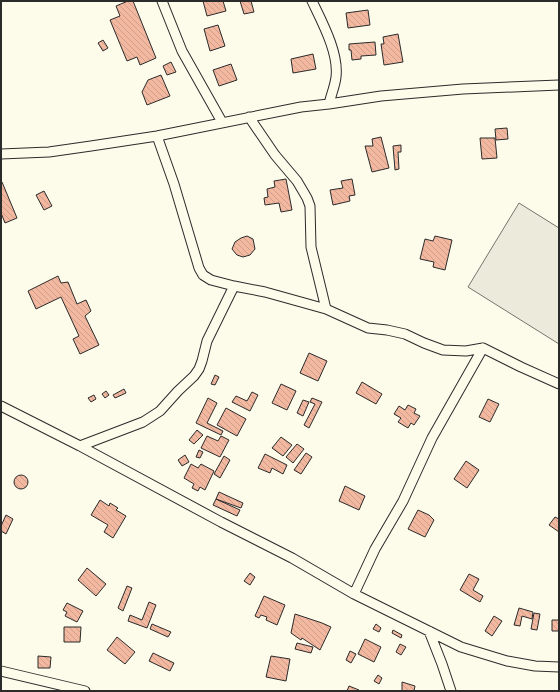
<svg xmlns="http://www.w3.org/2000/svg" width="560" height="692" viewBox="0 0 560 692" font-family="Poppins,sans-serif">
	<defs>
		<pattern id="building-back-hatch" width="6" height="6" patternUnits="userSpaceOnUse"><rect width="6" height="6" fill="#f2b8a0"/><path d="M-1 5l2 2M0 0l6 6M5-1l2 2" fill="none" stroke="#d09e8a"/></pattern>
	</defs>
	<rect width="100%" height="100%" fill="#fdfbea"/>
	<path fill="#ecebdb" stroke="#74746e" d="M519 203 559 228V344L468 287Z"/>
	<path fill="url(#building-back-hatch)" stroke="#2b2b2b" d="M128 1H133L156 58 140 65 137 57 127 61 110 20 120 16 116 6Z
		M203 1H223L226 11 207 16Z
		M240 1H251L254 12 244 14Z
		M368 10 370 25 348 28 346 13Z
		M218 25 225 46 210 51 204 29Z
		M398 34 403 62 384 65 381 44H384L383 37Z
		M103 40 108 48 103 51 98 43Z
		M375 42 376 55 361 56V59L352 60 351 50H349V44Z
		M313 54 316 69 293 73 291 59Z
		M171 62 176 72 167 75 163 66Z
		M231 64 237 80 219 86 213 70Z
		M161 75 170 96 147 105 142 92 148 80Z
		M507 128 508 139 496 140 495 129Z
		M381 137 389 168 372 172 365 146H373L372 139Z
		M480 138H495L497 158 482 159Z
		M401 145V152H398L399 169 395 170 393 146Z
		M286 179 292 210 281 212 279 203 265 205 264 198 268 197 267 189 275 187 274 181Z
		M352 179 355 195 349 196 350 201 333 205 330 190 343 188 341 181Z
		M1 182H2L17 218 5 223 1 213Z
		M44 191 52 206 44 210 36 195Z
		M247 236 253 239 255 249 250 255 243 257 237 255 232 249 235 242 241 238Z
		M435 236 452 240 445 270 433 267 434 262 420 259 425 239 433 241Z
		M58 276 61 283 68 282 77 304 86 300 91 311 85 316 99 345 80 354 73 339 79 336 61 297 36 309 28 291Z
		M309 353 327 361 318 381 300 373Z
		M215 375 219 377 215 385 211 384Z
		M362 382 382 394 376 404 356 393Z
		M281 384 296 391 287 410 272 403Z
		M124 389 126 393 115 398 113 395Z
		M106 391 109 395 105 398 102 394Z
		M252 392 258 395 250 411 232 402 236 396 247 401Z
		M94 395 96 399 91 402 88 398Z
		M208 398 217 403 207 423 223 431 221 435 196 423Z
		M312 398 322 402 309 428 304 425 315 404 310 402Z
		M488 399 499 404 490 422 479 417Z
		M303 400 309 402 303 416 297 413Z
		M408 405 416 409 414 413 420 416 414 425 411 423 408 428 398 422 401 418 394 414 399 406 405 410Z
		M226 408 246 419 237 436 217 425Z
		M197 430 203 435 194 444 189 440Z
		M207 436 218 441 221 436 229 440 220 457 201 448Z
		M281 437 292 445 283 456 272 448Z
		M297 444 304 449 293 463 286 457Z
		M199 450 203 452 200 458 196 457Z
		M306 453 312 457 301 474 294 470Z
		M265 454 287 465 283 474 272 468 270 473 258 468Z
		M185 455 189 462 182 466 178 460Z
		M224 456 230 460 220 478 214 474Z
		M466 461 479 470 467 488 454 479Z
		M191 464 198 468 201 464 214 471 205 490 200 487 198 491 192 488 194 484 184 478Z
		M14 482a7 7 0 1 1 14 0a7 7 0 1 1-14 0Z
		M345 486 365 496 359 510 339 501Z
		M219 492 243 503 241 508 216 499Z
		M216 499 240 510 237 516 213 505Z
		M100 500 109 506 110 503 118 508 116 510 126 516 113 538 104 532 108 525 91 515Z
		M418 510 429 515 434 520 425 537 408 529Z
		M6 515 13 519 6 534 1 531V526Z
		M555 517 559 519V532L549 525Z
		M87 568 106 584 96 596 78 580Z
		M250 573 255 577 250 585 244 581Z
		M469 574 479 579 473 590 483 596 480 602 460 590Z
		M127 586 132 588 123 611 118 608Z
		M264 596 285 605 277 625 266 620 267 617 261 615 259 618 255 616Z
		M149 602 156 605 147 628 128 621 130 615 142 620Z
		M67 603 83 611 77 622 65 616 67 612 63 610Z
		M519 608 533 612 532 619 522 616 520 626 514 625Z
		M534 613 540 614 537 630 531 629Z
		M295 614 322 623 331 627 320 650 302 638 301 640 291 633Z
		M494 616 502 621 492 636 485 631Z
		M552 620H559V631H552Z
		M152 624 171 632 168 637 150 629Z
		M376 624 381 628 379 632 373 629Z
		M64 627H81L80 642H64Z
		M393 630 402 635 401 638 392 633Z
		M117 637 135 652 125 664 107 650Z
		M365 639 381 647 374 662 358 654Z
		M297 643 313 647 311 653 295 649Z
		M400 644 406 647 401 655 396 652Z
		M350 651 356 654 351 663 346 660Z
		M153 653 174 663 170 671 149 661Z
		M38 656 51 657 50 668H38Z
		M271 656 290 659 286 681 266 677Z
		M378 675 382 678 379 684 374 681Z
		M402 682 415 686 414 691H402Z
		M349 686 359 690V691H347Z"/>
	<g fill="none" stroke-linecap="round" stroke-linejoin="round">
		<g stroke="#2b2b2b" stroke-width="11">
			<path id="street" d="M162 1 182 51 222 122
				M312 1C322 22 339 53 336 77 335 86 331 95 329 104
				M249 117 275 155 297 181 307 198 310 206 311 247 326 309
				M157 136 174 184 199 268 203 275 211 280 234 286 265 292 326 309 368 328 387 330 405 334 424 343 443 350 466 351 483 348
				M1 154 49 152 91 146 157 136 301 107 329 104 381 96 463 89 559 85
				M1 406 80 446 221 522 292 558 354 594 461 647 507 661 535 666 559 667
				M80 446 143 422 160 411 178 391 194 376 199 369 202 361 207 341 234 286
				M354 594 375 549 403 501 432 438 483 348 521 367 559 384
				M429 631 442 664 451 691
				M1 671 85 691"/>
		</g>
		<use href="#street" stroke="#fdfbea" stroke-width="9"/>
	</g>
	<rect width="560" height="692" fill="none" stroke="#2b2b2b" stroke-width="4"/>
</svg>
